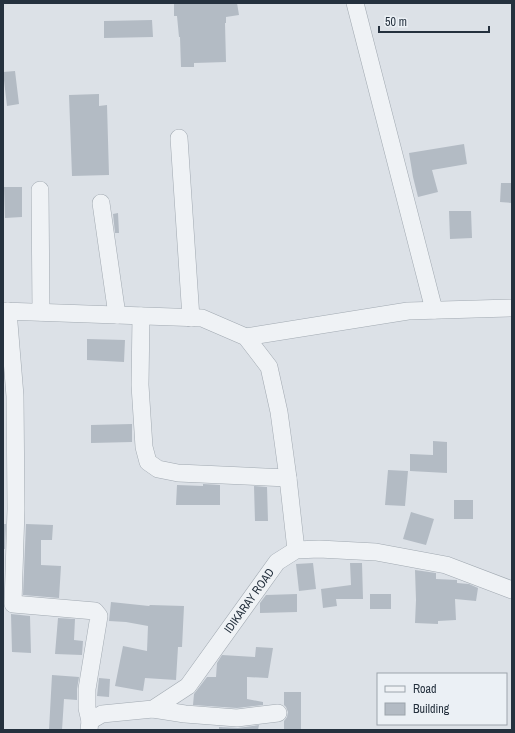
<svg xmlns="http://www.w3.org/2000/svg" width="515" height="733" viewBox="0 0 515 733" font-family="'Archivo Narrow',sans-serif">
	<rect width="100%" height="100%" fill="#dce1e7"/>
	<path fill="#b3bbc4" d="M174 3H237L239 15 226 17V23H225L226 62 194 63V67H181L180 37H179L177 16H174Z
		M152 20 153 37 104 38V21Z
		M15 71 19 104 7 106 3 72Z
		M99 94V106L107 105 109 175 72 176 69 95Z
		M464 144 467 164 432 170 438 192 418 197 413 177 409 153Z
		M501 183H512V203L500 202Z
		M4 187H22V217L5 218Z
		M449 211H471L472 238 450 239Z
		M118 213 119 233H115L113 214Z
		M87 339 125 340 124 362 87 360Z
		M132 424V442L91 443V425Z
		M433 441 447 442V473L410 471V454L433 455Z
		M388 470 408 471 405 506 385 505Z
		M203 484 220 485V505H176L177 485 203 486Z
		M254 486 267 487 268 521H255Z
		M454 500H473V519H454Z
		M411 512 434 519 426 545 403 539Z
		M3 524H6L5 549H3Z
		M26 524 53 525 52 540H41V565L61 566 59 598 23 595Z
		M313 563 316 589 299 591 296 564Z
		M350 563H362L363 599H336L337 606 323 608 321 589 351 585Z
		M415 570 436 573V579L457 580V583L469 584 478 588 476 601 455 599 456 620 438 621V624L415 623 416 600Z
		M297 594V612L260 613V603L266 595Z
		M370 594H391V609H370Z
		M111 602 149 606 150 605 184 606 182 647H178L176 680 145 678 143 691 115 686 123 646 147 651 148 626 126 622 109 621Z
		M11 614 30 616 31 653 12 652Z
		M58 618 75 619 74 640 83 641 82 655 55 654Z
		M256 647 273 648 268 678 247 677V699L263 702V705L237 708 193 705 194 694 207 677H216L217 663 222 655 255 657Z
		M52 675 79 677 77 689V700L64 699 62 730H49Z
		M99 678 110 679 109 697 97 696Z
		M284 692H301V730H284V721L287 717 288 712 286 707 284 705Z
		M259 725 258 730H219V727L238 728Z"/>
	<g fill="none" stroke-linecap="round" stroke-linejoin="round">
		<g stroke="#a1a9b1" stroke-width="18">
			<g id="minor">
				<path d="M355 3 434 310"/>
				<path d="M179 138 191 318"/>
				<path d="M40 190 41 312"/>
				<path d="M101 203 117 315"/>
				<path d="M3 311 202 318 246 337 269 367 279 412 288 478 296 550"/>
				<path d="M8 311 15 396 16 509 13 604 95 611 99 616 87 689V708L90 721"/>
				<path d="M141 316 140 385 144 447 148 462 158 469 178 473 288 478"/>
				<path d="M246 337 408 311 512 308"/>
				<path d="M153 709 185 714 237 718 278 713"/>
				<path id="s1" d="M89 730 90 721 102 714 153 709 188 686 277 562 296 550 319 549 376 552 446 565 512 590"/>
			</g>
		</g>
		<use href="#minor" stroke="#eff2f5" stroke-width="17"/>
	</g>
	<g text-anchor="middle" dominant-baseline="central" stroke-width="3" stroke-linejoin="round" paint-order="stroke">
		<g font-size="12" fill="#25313e" stroke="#ebf0f5">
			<text stroke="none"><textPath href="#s1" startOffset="221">IDIKARAY ROAD</textPath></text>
		</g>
	</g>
	<rect width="515" height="733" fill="none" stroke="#25313e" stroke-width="8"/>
	<rect x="377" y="673" width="130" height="52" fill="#ebf0f5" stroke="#9ca4ac"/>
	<rect x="385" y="686" width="20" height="6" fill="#eff2f5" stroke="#9ca4ac"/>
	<text x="413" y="693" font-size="12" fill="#25313e">Road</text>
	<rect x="385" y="703" width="20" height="12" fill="#b3bbc4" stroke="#9ca4ac"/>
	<text x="413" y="713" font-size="12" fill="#25313e">Building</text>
	<path d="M379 26v6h110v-6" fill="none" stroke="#25313e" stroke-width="2"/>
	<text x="385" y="26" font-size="12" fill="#25313e" stroke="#ebf0f5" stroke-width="3" paint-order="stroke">50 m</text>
</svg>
